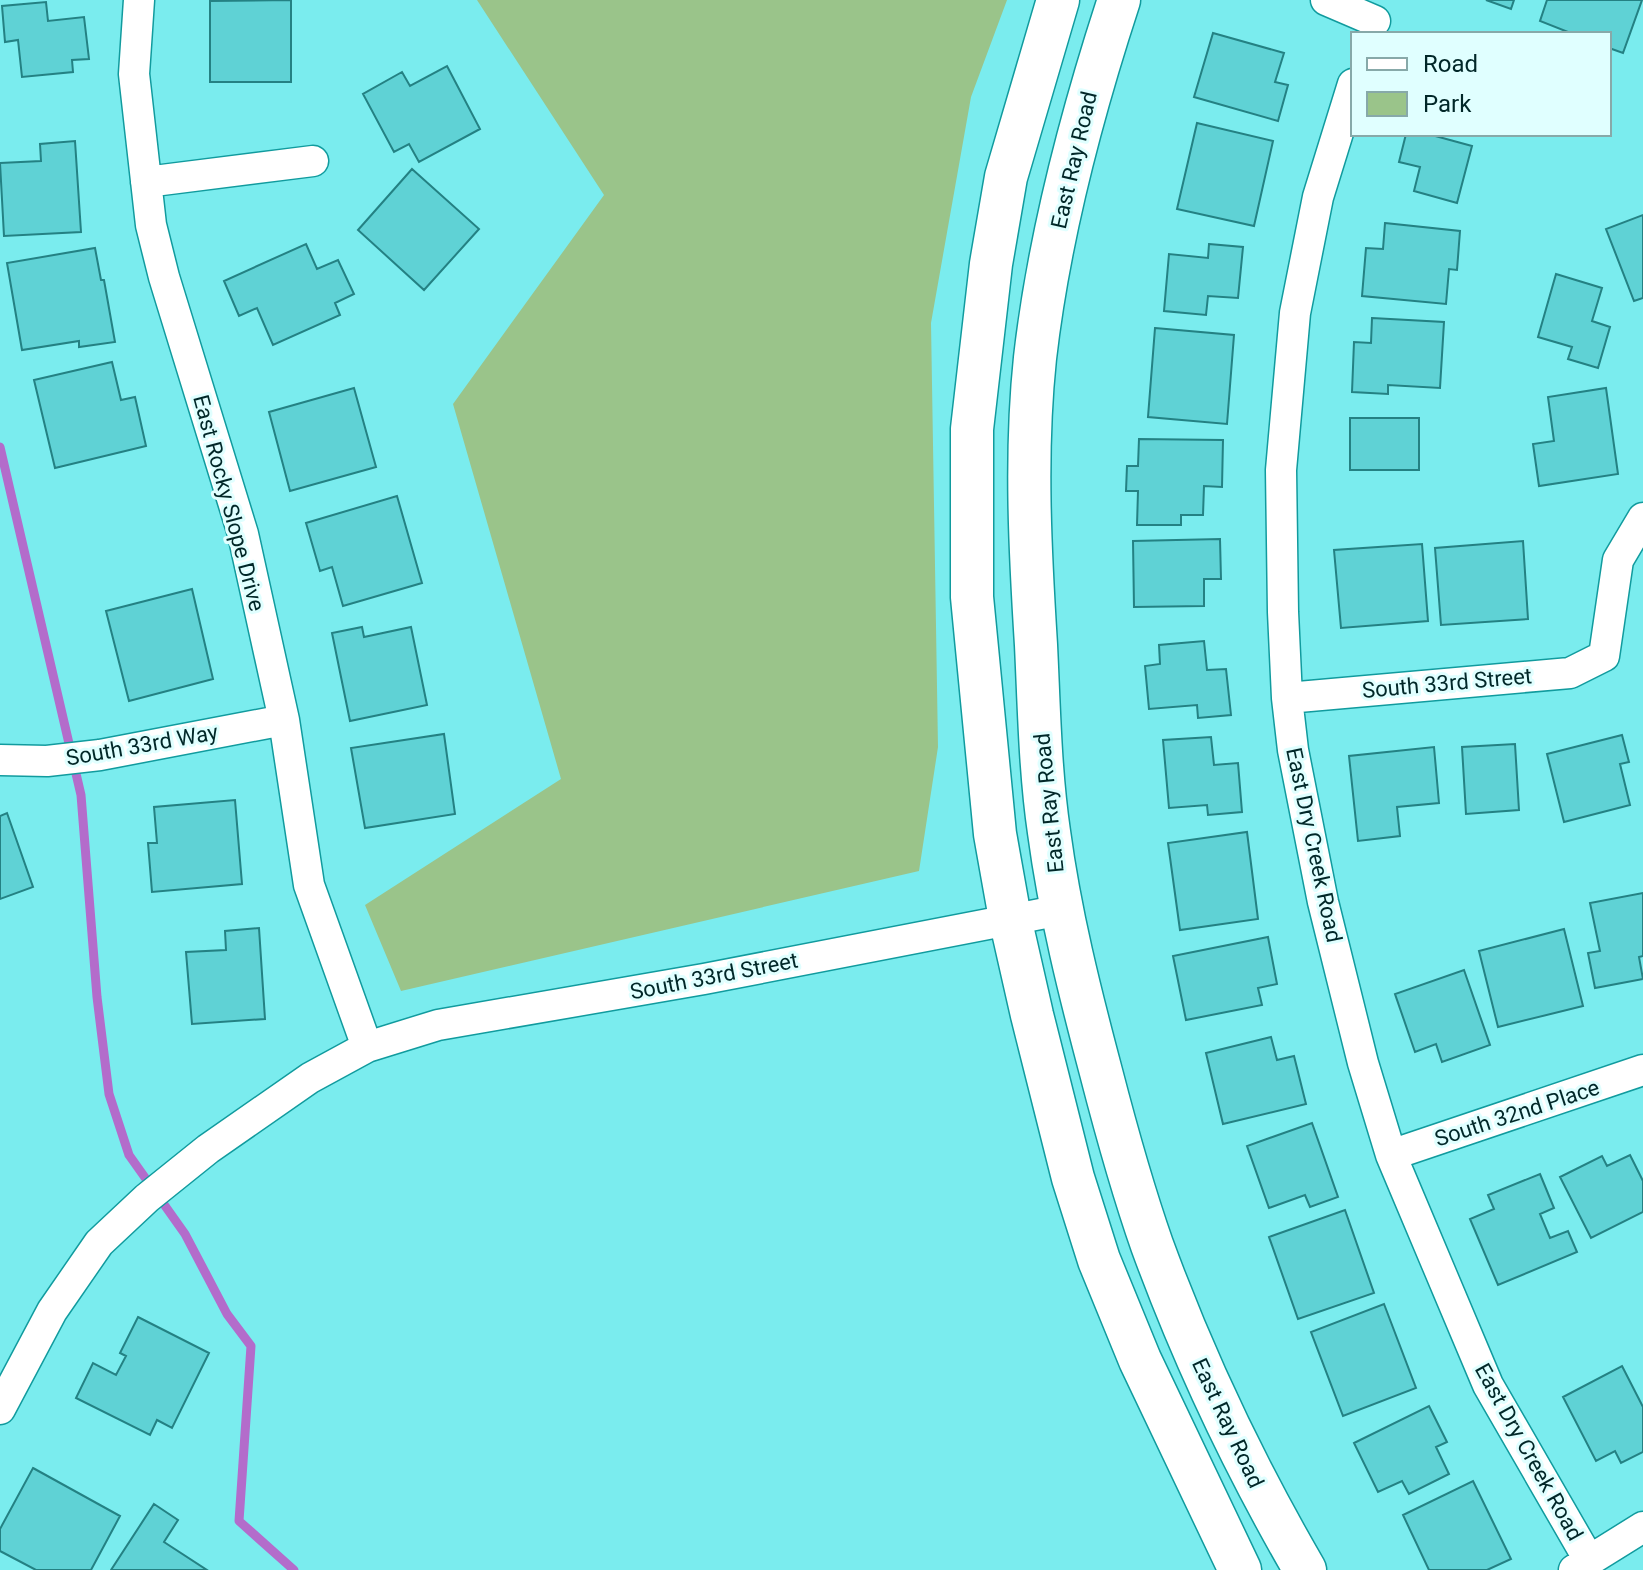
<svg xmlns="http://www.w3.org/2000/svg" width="1643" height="1570" viewBox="0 0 1643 1570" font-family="Roboto,sans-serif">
	<rect width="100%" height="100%" fill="#7aecee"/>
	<path fill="#9ac48a" d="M477 0H1007L971 97 931 323 938 747 919 871 401 991 365 905 561 779 453 404 604 195Z"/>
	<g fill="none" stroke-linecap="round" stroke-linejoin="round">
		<path stroke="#b36ccb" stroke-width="9" d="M0 447 81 795 97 997 109 1094 129 1155 185 1234 227 1314 251 1346 239 1521 294 1570"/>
	</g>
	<path fill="#5fd2d5" stroke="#248183" stroke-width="2" d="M291 0V82H210V1Z
		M1486 0H1514L1511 9Z
		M1547 0H1642L1623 53 1609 48V34H1573L1540 21Z
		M46 2 48 21 84 17 89 59 72 60 73 72 22 77 18 40 5 42 2 6Z
		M1213 33 1284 53 1275 82 1288 85 1278 121 1194 97Z
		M447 66 480 129 419 162 409 144 394 152 363 94 402 72 410 86Z
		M1197 123 1273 141 1254 226 1177 209Z
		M1406 134H1428L1472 146 1457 203 1414 191 1420 167 1399 162Z
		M75 141 81 232 4 236 0 163 41 161 40 144Z
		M412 169 479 229 424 290 358 230Z
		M1643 215V298L1634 301 1606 229Z
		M1385 223 1460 231 1457 270 1449 269 1446 304 1362 296 1366 248 1383 249Z
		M306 244 317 269 338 260 354 294 335 303 340 315 273 345 257 308 239 316 224 281Z
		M1209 244 1243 247 1238 298 1208 296 1206 315 1164 311 1169 254 1208 258Z
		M95 248 101 280H104L115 342 79 347V341L22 350 7 263Z
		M1556 274 1602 288 1592 321 1610 327 1598 368 1568 359 1572 347 1538 337Z
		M1372 318 1444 322 1440 388 1388 385V394L1352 392 1354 342 1371 343Z
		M1155 328 1234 335 1227 424 1148 417Z
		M112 362 121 400 135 397 146 446 55 468 34 380Z
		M354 388 376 467 290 491 269 412Z
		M1606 388 1618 474 1539 486 1533 444 1554 441 1548 397Z
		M1350 418H1419V470H1350Z
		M1139 439 1223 440 1222 487 1204 486 1203 515H1181V525H1137L1138 491H1126L1127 466H1138Z
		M397 496 422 583 343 606 332 567 320 571 306 523Z
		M1220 539 1221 579H1204V606L1134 607 1133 541Z
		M1523 541 1528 619 1441 625 1435 548Z
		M1422 544 1428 621 1341 628 1334 550Z
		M192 589 213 679 129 701 106 611Z
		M362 627 364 637 411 627 427 705 350 721 332 633Z
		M1204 641 1207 670 1226 669 1231 715 1198 718 1197 705 1149 709 1145 666 1160 664 1159 645Z
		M444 734 455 814 365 828 351 748Z
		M1622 735 1629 762 1620 764 1630 805 1564 822 1547 754Z
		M1211 737 1214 765 1238 763 1242 812 1208 815 1207 805 1169 808 1163 740Z
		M1515 744 1519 810 1466 814 1462 747Z
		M1434 747 1439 803 1397 807 1400 836 1358 841 1349 756Z
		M235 800 242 884 152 892 148 843H157L154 807Z
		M7 813 33 887 0 899V816Z
		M1247 832 1258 919 1180 930 1168 843Z
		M1643 893V956L1639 957 1643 979 1595 988 1588 953 1600 951 1590 903Z
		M259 928 265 1019 192 1024 186 952 226 950 225 931Z
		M1564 929 1583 1006 1498 1027 1479 951Z
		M1268 937 1277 984 1258 988 1262 1005 1186 1020 1173 956Z
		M1464 970 1490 1045 1442 1062 1436 1044 1415 1052 1395 994Z
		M1271 1037 1277 1060 1294 1056 1306 1104 1223 1124 1206 1053Z
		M1312 1123 1338 1197 1310 1207 1305 1195 1269 1208 1247 1146Z
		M1630 1155 1643 1181V1212L1591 1238 1560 1177 1602 1156 1607 1166Z
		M1540 1174 1554 1208 1540 1214 1550 1238 1568 1231 1577 1252 1498 1285 1470 1219 1494 1209 1488 1195Z
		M1345 1210 1374 1293 1298 1319 1269 1237Z
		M1384 1304 1416 1388 1343 1416 1311 1332Z
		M138 1317 209 1353 172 1428 157 1420 150 1435 76 1398 93 1363 116 1375 126 1356 120 1353Z
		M1622 1366 1643 1407V1452L1621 1463 1615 1451 1596 1461 1563 1397Z
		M1429 1406 1447 1442 1436 1447 1449 1474 1409 1494 1402 1481 1378 1492 1354 1443Z
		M33 1468 120 1516 91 1570H36L0 1551V1529Z
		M1473 1481 1511 1559 1487 1570H1429L1403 1515Z
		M154 1504 178 1520 164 1542 207 1570H111Z"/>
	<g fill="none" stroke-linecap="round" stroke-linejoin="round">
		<g stroke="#119b9e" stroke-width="33">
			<path id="street" d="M139 0 134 74 151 225 164 277 243 534 284 720 309 885 367 1047
				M1326 0 1375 21
				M1353 84 1318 197 1295 313 1281 470 1283 612 1287 698 1293 750 1323 902 1363 1063 1391 1155 1488 1385 1589 1560
				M146 182 313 161
				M1287 698 1570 673 1604 656 1618 560 1643 518
				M0 760 47 761 100 755 284 720
				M1391 1155 1643 1070
				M0 1409 52 1311 99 1243 147 1198 208 1149 310 1078 367 1047 438 1025 704 979 1061 910
				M1574 1570 1643 1527"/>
		</g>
		<g stroke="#119b9e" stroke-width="45">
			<path id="secondary" d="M1058 0 1006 177 991 264 972 429V597L995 834 1010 918 1032 1015 1073 1178 1099 1260 1140 1360 1240 1570
				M1119 0C1081 116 1049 236 1035 358 1025 453 1030 550 1036 645 1039 707 1040 771 1049 832 1060 914 1080 993 1101 1072 1116 1130 1132 1188 1152 1245 1193 1357 1245 1467 1305 1570"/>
		</g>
		<use href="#street" stroke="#fff" stroke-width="30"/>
		<use href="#secondary" stroke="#fff" stroke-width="42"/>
	</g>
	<g text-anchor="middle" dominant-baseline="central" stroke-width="6" stroke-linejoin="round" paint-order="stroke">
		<g font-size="22" fill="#012728" stroke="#e0ffff">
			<text transform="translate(1074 160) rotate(-77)">East Ray Road</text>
			<text transform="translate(229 503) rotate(75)">East Rocky Slope Drive</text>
			<text transform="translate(1447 683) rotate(-5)">South 33rd Street</text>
			<text transform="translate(142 745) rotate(-10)">South 33rd Way</text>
			<text transform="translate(1049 803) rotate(-96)">East Ray Road</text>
			<text transform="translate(1314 845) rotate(78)">East Dry Creek Road</text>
			<text transform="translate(714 976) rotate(-11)">South 33rd Street</text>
			<text transform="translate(1517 1113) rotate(-18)">South 32nd Place</text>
			<text transform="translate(1228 1423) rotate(65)">East Ray Road</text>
			<text transform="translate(1529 1452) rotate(61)">East Dry Creek Road</text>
		</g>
	</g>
	<rect x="1351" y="32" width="260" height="104" fill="#e0ffff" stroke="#87a9a9" stroke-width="2"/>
	<rect x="1367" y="58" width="40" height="12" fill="#ffffff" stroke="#87a9a9" stroke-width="2"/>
	<text x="1423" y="72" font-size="24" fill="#012728">Road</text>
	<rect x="1367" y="92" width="40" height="24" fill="#9ac48a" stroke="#87a9a9" stroke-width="2"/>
	<text x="1423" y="112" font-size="24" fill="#012728">Park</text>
</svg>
